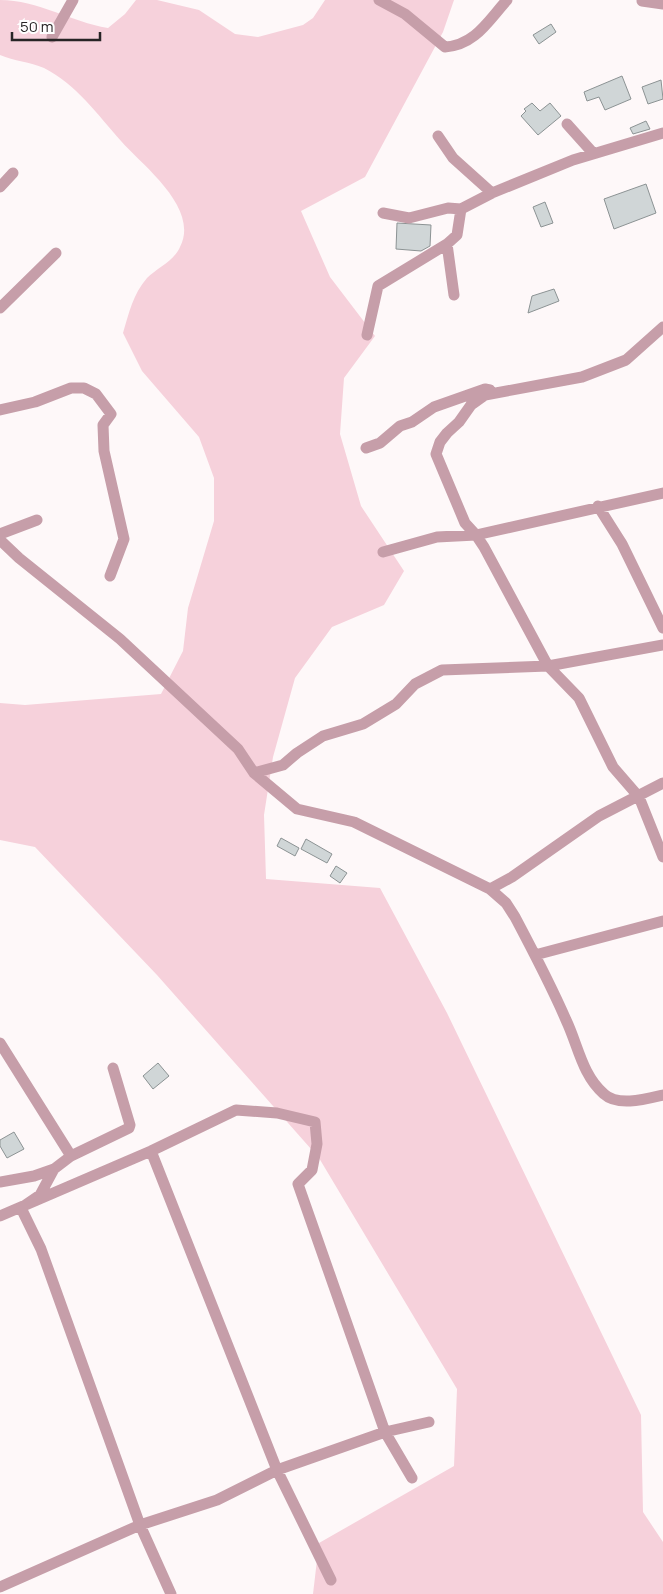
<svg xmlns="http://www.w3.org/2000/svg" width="663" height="1594" viewBox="0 0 663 1594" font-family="Manrope,sans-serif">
	<rect width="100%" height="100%" fill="#fef8f9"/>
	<path fill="#f6d1db" d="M0 0C38 0 71 22 108 28L125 14 136 0H157L199 10 235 34 258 37 303 25 313 18 325 0H454L443 32 365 177 301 211 330 277 375 336 344 378 340 434 361 506 404 571 384 605 332 627 295 678 273 757 264 815 266 879 380 888 447 1013 641 1415 643 1512 663 1542V1594H313L319 1543 454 1466 457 1389 319 1158 157 975 35 847 0 840V703L25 705 161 694 183 651 188 608 214 521V478L199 437 142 371 123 333C129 313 133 294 147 278 157 268 174 261 180 247 200 208 143 166 121 141 98 115 76 84 44 68 30 62 14 61 0 55Z"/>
	<path fill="#d0d6d7" stroke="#8c9394" d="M551 24 556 32 539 44 533 35Z
		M622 76 631 99 605 110 599 97 587 101 584 92Z
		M661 80 663 99 648 104 642 87Z
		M532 103 540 111 550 103 561 116 538 135 521 116 526 111 524 109Z
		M646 121 650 129 633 134 630 128Z
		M646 184 656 213 614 229 604 199Z
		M545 202 553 223 541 227 533 207Z
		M397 223 431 225 430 246 421 251 396 249Z
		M554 289 559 301 528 313 532 296Z
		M281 838 299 848 295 856 277 846Z
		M306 839 332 854 327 863 301 849Z
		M336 866 347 873 340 883 330 876Z
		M158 1063 169 1076 153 1089 143 1076Z
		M14 1132 24 1149 7 1158 0 1146V1140Z"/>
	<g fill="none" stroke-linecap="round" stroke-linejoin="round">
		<path stroke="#c69ea9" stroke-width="11" d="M379 0 405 14 445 47C475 45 488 21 507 0
			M642 1 663 4
			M52 37 73 0
			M567 124 593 153
			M438 136 453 158 492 193
			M0 187 13 173
			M383 213 409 218 448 208 461 209
			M454 295 447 244 457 235 461 209 492 193 573 160 663 133
			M0 308 56 253
			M663 327 626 360 582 377 485 395 471 405 459 422 447 433 440 442 436 454 465 523 476 535 484 547 548 666 579 698 613 767 639 797 663 857
			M367 335 378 286 447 244
			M0 410 35 402 71 388H84L96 394 111 414 103 425 104 451 124 539 110 576
			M366 448 380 443 400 426 412 422 434 407 485 389 490 390
			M598 506 622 544 663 628
			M0 534 37 520
			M0 540 19 558 120 639 238 749 254 773 297 809 354 822 490 889 506 903 515 917C533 951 551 985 566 1020 578 1045 582 1075 604 1094 618 1107 646 1099 663 1095
			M383 552 437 537 476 535 663 493
			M254 773 283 765 297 753 323 736 363 724 396 704 415 684 442 670 548 666 663 645
			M490 889 512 877 599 816 663 783
			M535 955 663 921
			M0 1043 71 1156
			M151 1151 277 1470 331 1580
			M54 1169 40 1195 21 1208 41 1249 140 1525 171 1594
			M0 1182 34 1176 54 1169 71 1156 129 1128 130 1125 113 1068
			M0 1216 151 1151 236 1110 277 1113 315 1122 317 1144 312 1170 298 1184 385 1432 412 1478
			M0 1587 140 1525 217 1500 277 1470 385 1432 429 1422"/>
	</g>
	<path d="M12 32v8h88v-8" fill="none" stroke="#272425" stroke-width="2.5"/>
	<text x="20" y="32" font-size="15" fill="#272425" stroke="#ffffff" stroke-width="4" paint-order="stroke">50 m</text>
</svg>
